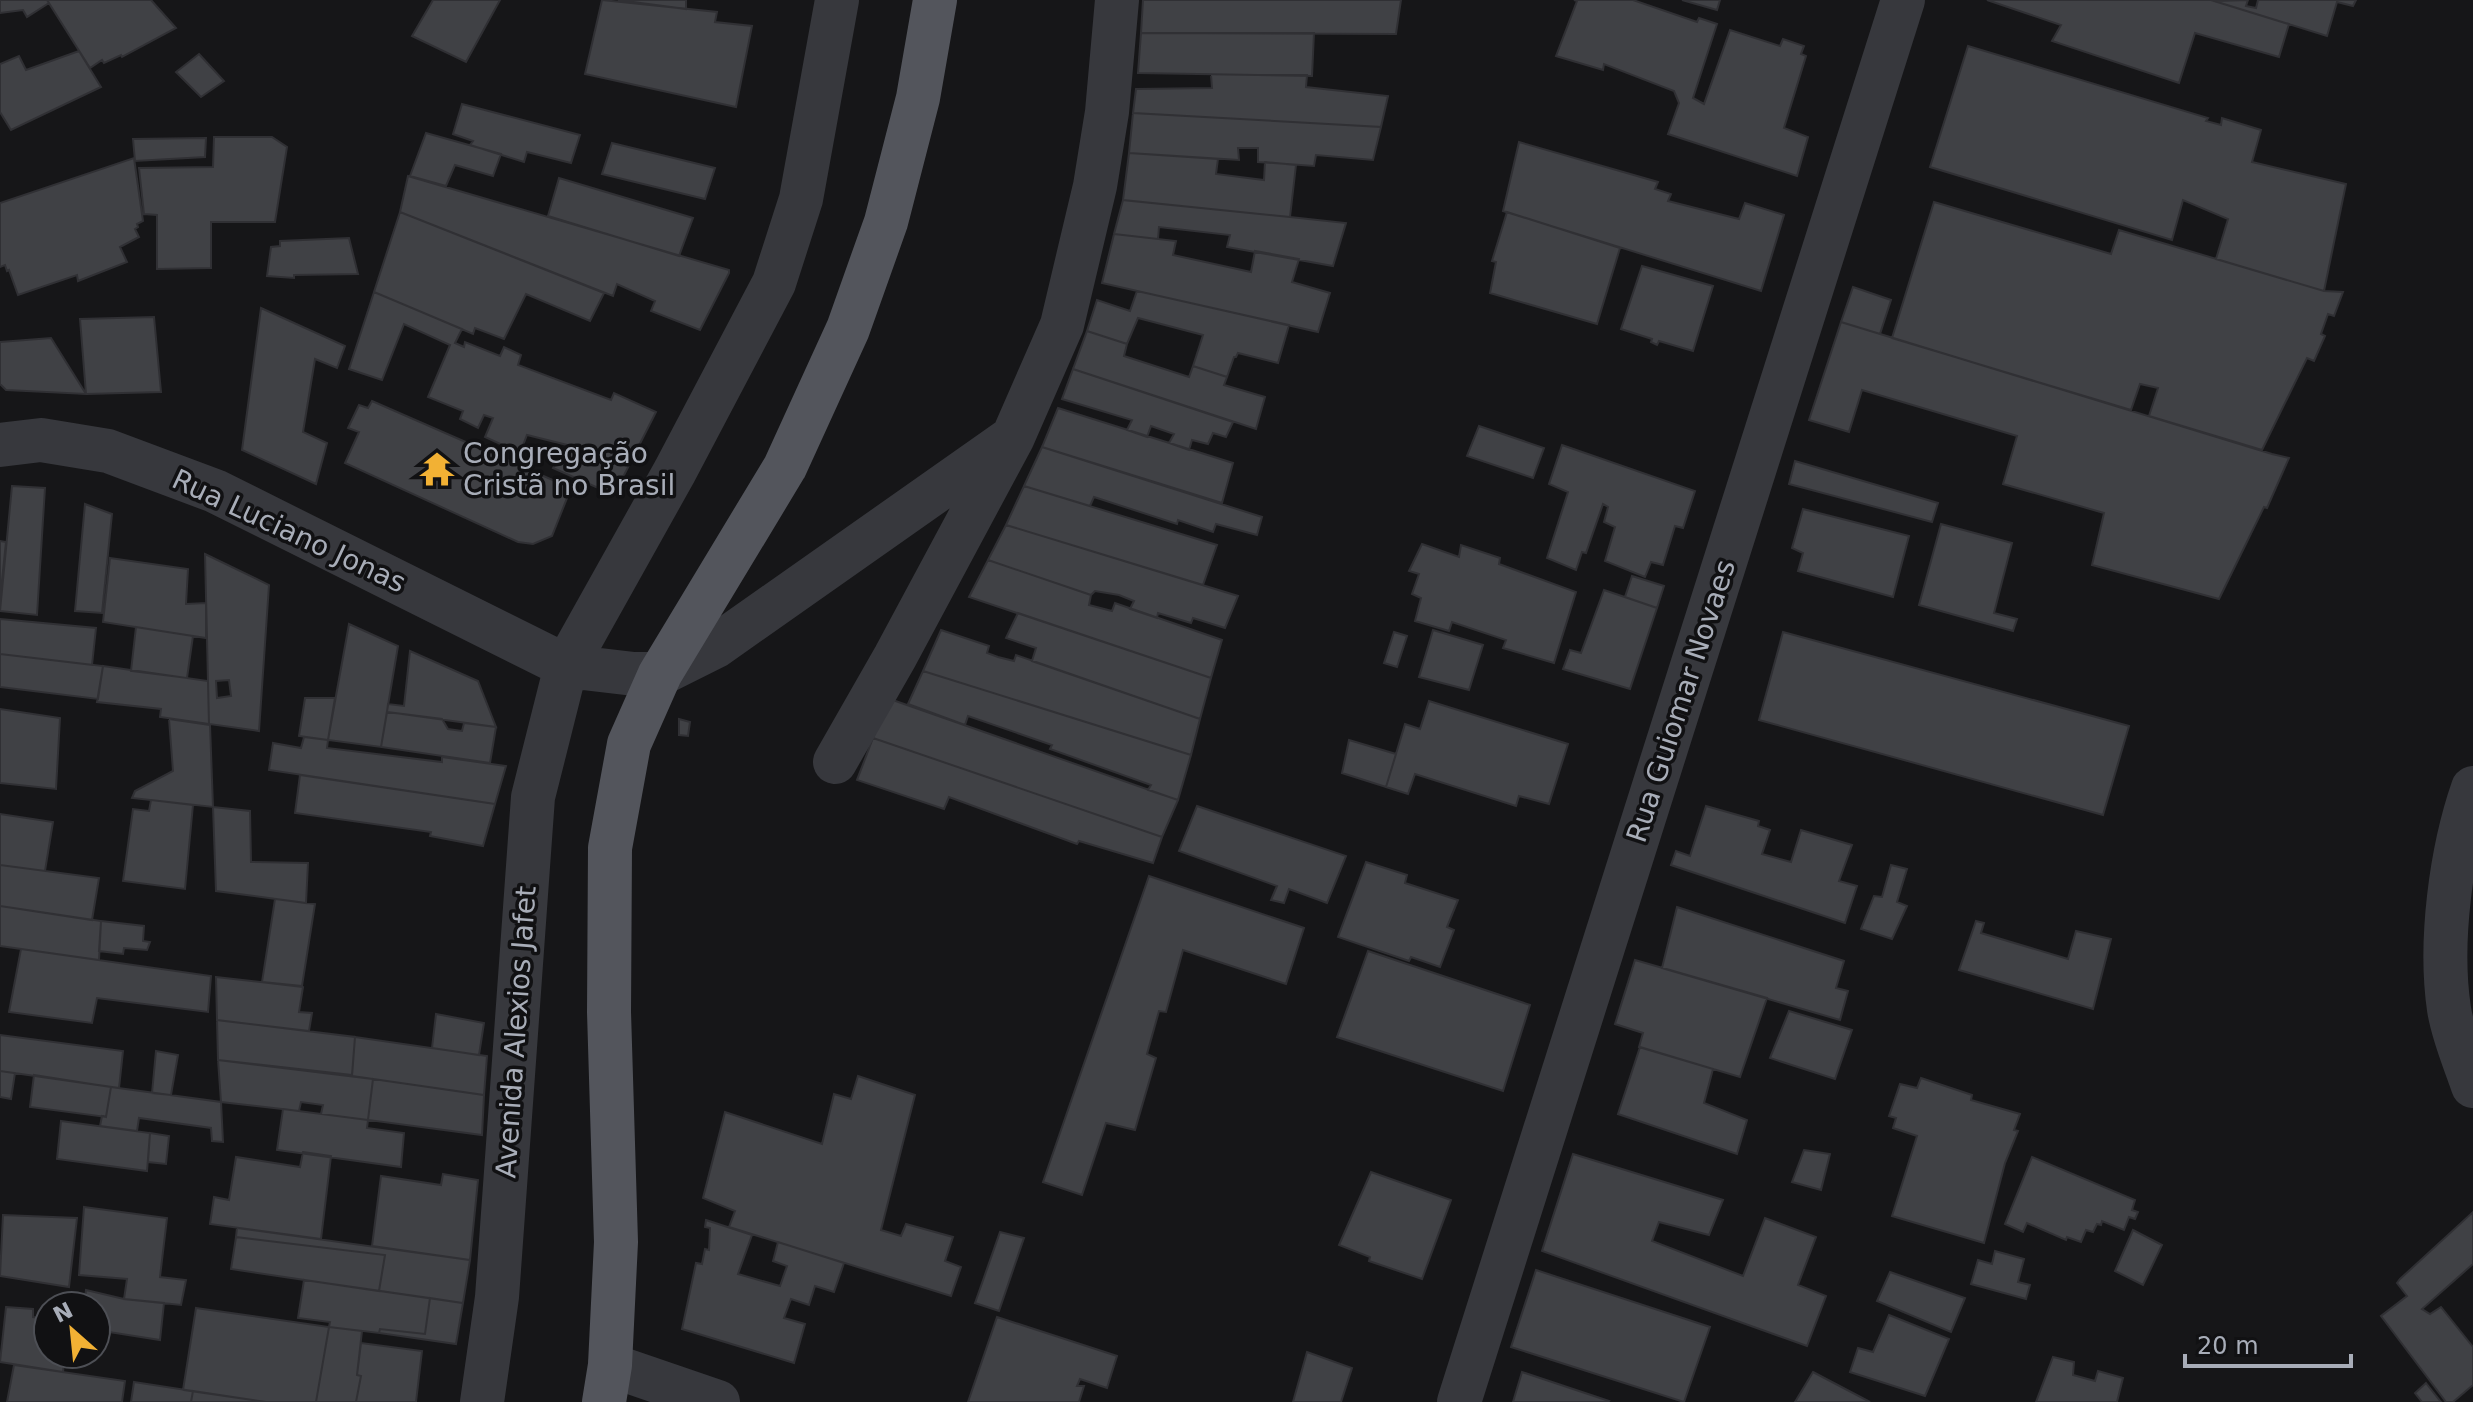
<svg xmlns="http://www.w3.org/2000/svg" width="2473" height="1402" viewBox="0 0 2473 1402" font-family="'DejaVu Sans',sans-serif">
	<rect width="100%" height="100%" fill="#161618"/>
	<path fill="#404145" stroke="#303034" stroke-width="2" fill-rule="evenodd" d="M0 0H47L49 3 27 17 23 10 0 13Z
		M47 0H151L176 28 122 57 121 55 104 63 102 60 90 68Z
		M433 0H500L466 62 412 36Z
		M602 0 717 12 715 22 752 26 736 107 585 74Z
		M618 0H686V9Z
		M1143 0H1401L1396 34 1141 33Z
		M1574 0H1633L1697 22 1699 18 1717 24 1693 98 1704 104 1730 30 1780 46 1783 39 1804 46 1801 54 1806 56 1784 128 1808 137 1797 176 1668 134 1679 103 1674 91 1604 64 1603 70 1556 56 1577 1Z
		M1682 0H1720L1717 10Z
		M1987 0H2211L2289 24 2279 57 2195 33 2179 83 2052 41 2061 25Z
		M2248 0 2246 6 2256 8 2258 0H2356L2353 6 2337 2 2327 36 2214 1Z
		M1141 33H1314L1312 76 1138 73Z
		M1968 46 2208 118 2206 121 2221 125 2222 118 2261 130 2252 162 2346 184 2324 291 2216 259 2228 219 2183 200 2172 240 1930 167Z
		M79 51 101 87 11 130 0 112V64L19 56 26 70Z
		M199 54 224 81 201 97 176 72Z
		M1211 75H1307L1306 87 1388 96 1381 127 1133 113 1136 89 1212 88Z
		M462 104 580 135 571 163 527 152 524 162 470 145 473 141 453 134Z
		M1133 113 1381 127 1373 160 1316 155 1314 166 1258 162V148H1238L1239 160 1129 153Z
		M426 133 501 154 493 176 455 165 446 186 410 176Z
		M214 137H272L287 147 275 222H211V268L157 269V215L144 214 139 168 213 167Z
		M206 138 205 157 135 161 133 139Z
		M1519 142 1658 182 1655 189 1671 194 1668 201 1739 219 1745 203 1784 215 1761 291 1503 211Z
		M612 143 715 168 705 199 602 174Z
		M1129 153 1218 159 1216 174 1264 180 1265 162 1296 165 1290 217 1123 200Z
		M134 158 143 221 137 224 138 227 135 229 139 237 120 247 127 262 78 281 77 275 18 295 9 270 7 271 5 265 0 267V203Z
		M408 176 729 270V273L700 330 651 311 655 301 617 284 613 296 400 212Z
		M559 178 693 218 679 256 548 216Z
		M1123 200 1290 217 1346 223 1333 266 1227 247 1230 235 1159 227 1158 239 1114 234Z
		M1934 202 2111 254 2119 230 2324 291 2343 292 2334 316 2328 314 2321 334 2325 336 2314 361 2307 358 2262 450 2149 416 2158 388 2140 384 2131 410 1892 338Z
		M400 212 604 293 590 321 526 294 504 339 475 328 473 334 374 292Z
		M1507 212 1620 248 1597 324 1490 293 1496 262 1492 261Z
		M1114 234 1176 241 1173 255 1251 272 1255 251 1299 259 1292 282 1330 293 1318 332 1102 283Z
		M349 238 358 274 294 275V278L267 276 271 247 280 246V241Z
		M1642 266 1713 286 1693 351 1659 341 1657 345 1651 342 1652 339 1621 329Z
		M1853 287 1891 300 1880 334 1841 322Z
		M1137 291 1289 325 1278 363 1238 353 1236 357H1234L1227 377 1193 366 1203 335 1138 318 1127 344 1087 331 1097 300 1130 311Z
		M374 292 462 329 455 343 464 347 465 342 500 356 504 347 521 355 518 365 611 400 614 393 656 412 614 495 553 468 567 445 527 435 520 453 485 437 493 418 484 415 478 428 460 419 463 411 428 397 450 345 404 324 382 380 349 369Z
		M261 308 345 346 337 368 315 359 303 432 327 443 316 484 242 450Z
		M154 317 161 392 86 394 80 319Z
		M1841 322 2272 454 2289 458 2267 508 2264 507 2219 599 2092 565 2104 513 2003 484 2017 436 1862 390 1849 432 1809 420Z
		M1087 331 1127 344 1124 356 1189 377 1193 366 1227 377 1224 385 1265 397 1256 429 1073 369Z
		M51 338 86 394 6 390 0 384V342Z
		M1073 369 1233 422 1226 437 1213 433 1208 444 1192 440 1189 450 1169 443 1174 434 1151 426 1147 437 1127 430 1132 420 1062 399Z
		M372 401 571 488 552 536 533 544 518 542 345 463 359 432 348 428 359 405 368 408Z
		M1058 408 1233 463 1222 503 1042 447Z
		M1479 426 1544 448 1533 478 1467 456Z
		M1562 445 1695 491 1683 528 1675 526 1663 565 1651 562 1645 577 1605 561 1615 527 1604 522 1608 507 1603 504 1586 553 1582 552 1576 570 1547 558 1568 492 1549 484Z
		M1042 447 1262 517 1257 535 1216 524 1213 532 1178 520 1177 524 1094 497 1090 506 1024 486Z
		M1795 461 1938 503 1932 522 1789 484Z
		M12 486 45 488 37 615 0 611Z
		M1024 486 1217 545 1203 585 1006 525Z
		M85 504 112 514 102 613 75 611Z
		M1803 509 1909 536 1893 597 1798 571 1803 553 1792 548Z
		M1941 524 2012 543 1994 613 2017 619 2013 631 1919 605Z
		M1006 525 1163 573 1238 596 1225 628 1193 618 1191 623 1158 613 1157 618 1130 609 1134 601 1119 595 1095 591 1091 595 988 560Z
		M0 541 6 542 0 600Z
		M1422 544 1459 557 1461 545 1500 558 1499 564 1576 592 1554 663 1503 648 1506 640 1452 622 1449 631 1415 621 1421 598 1412 594 1419 574 1409 571Z
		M205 554 269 585 259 731 209 724ZM229 680 231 696 217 698 216 681Z
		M110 558 188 569 186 604 206 603V638L103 622Z
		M988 560 1091 595 1089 605 1112 611 1115 603 1222 640 1211 678 969 597Z
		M1632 576 1664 586 1657 608 1625 597Z
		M1604 590 1657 608 1630 689 1563 669 1570 650 1581 653Z
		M1018 613 1211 678 1200 719 1032 661 1036 648 1006 638Z
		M0 619 96 628 92 665 0 654Z
		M349 624 398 646 381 747 328 740Z
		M136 627 193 636 187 678 131 671Z
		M941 630 989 646 987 653 998 657 1014 661 1016 655 1200 719 1191 755 923 671Z
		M1433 630 1483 645 1469 690 1419 677Z
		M1394 632 1407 636 1397 667 1384 663Z
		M1783 632 2129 726 2103 815 1759 720Z
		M410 651 478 681 496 727 387 712 388 704 404 706Z
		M0 654 103 666 98 699 0 687Z
		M103 666 208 681 209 724 160 717 161 709 97 702Z
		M923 671 1191 755 1178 800 1148 790 1151 785 1050 749 1052 745 968 716 965 725 908 704Z
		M305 698H335L328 740 299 736Z
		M887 698 1178 800 1162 837 873 738Z
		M1429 701 1568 744 1549 804 1519 796 1516 806 1415 774 1408 794 1386 787 1405 724 1420 729Z
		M0 709 60 718 56 789 0 783Z
		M387 712 442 719 448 729 462 731 464 723 496 727 490 763 381 747Z
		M169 719 210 725 213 807 132 798 135 791 173 771Z
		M679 719 690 722 688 736 679 735Z
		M304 737 328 740 327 748 442 762V757L506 766 495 804 269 770 273 743 301 748Z
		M873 738 1162 837 1153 863 1079 841 1077 844 949 797 944 809 857 780Z
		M1349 740 1396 754 1386 787 1342 773Z
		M300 775 495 804 483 846 430 836 431 832 295 813Z
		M151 800 193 805 185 889 123 881 133 809 149 811Z
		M1197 806 1346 856 1327 903 1289 889 1284 903 1271 900 1277 886 1179 851Z
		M1706 806 1759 821 1758 826 1770 830 1762 854 1791 862 1801 830 1852 845 1839 881 1857 886 1845 923 1671 865 1676 851 1690 856Z
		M213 807 250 811 251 862 308 863 306 903 216 891Z
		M0 814 53 822 45 871 0 865Z
		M1366 862 1407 875 1405 883 1458 900 1447 927 1454 930 1440 967 1411 957 1409 961 1338 937Z
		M0 865 99 878 92 920 0 906Z
		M1891 865 1907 869 1897 902 1907 906 1892 939 1861 929 1874 896 1882 897Z
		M1149 876 1304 928 1286 984 1183 950 1166 1012 1159 1011 1147 1054 1156 1058 1135 1130 1106 1123 1082 1195 1043 1182Z
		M275 899 315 904 302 986 262 982Z
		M0 906 101 921 99 960 0 946Z
		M1677 907 1844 961 1836 988 1848 991 1840 1020 1662 968Z
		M101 921 144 926 143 941 150 942 147 950 124 948 123 954 99 951Z
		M1976 921 1984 923 1981 933 2068 959 2076 931 2111 939 2093 1009 1959 970Z
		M21 949 211 976 208 1012 97 998 92 1023 9 1012Z
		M1368 951 1530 1005 1503 1091 1337 1037Z
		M1635 960 1767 998 1740 1077 1639 1047 1643 1033 1615 1024Z
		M216 977 303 987 299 1012 312 1013 309 1031 217 1020Z
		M1789 1011 1852 1030 1835 1079 1770 1058Z
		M436 1014 484 1023 479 1055 432 1048Z
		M217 1020 355 1037 352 1075 218 1060Z
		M0 1035 123 1051 119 1088 0 1071Z
		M355 1037 487 1056 484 1095 352 1076Z
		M1640 1047 1713 1069 1704 1103 1747 1120 1737 1154 1618 1114Z
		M156 1051 178 1055 171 1095 152 1093Z
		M218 1060 373 1079 368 1120 321 1114 323 1105 301 1102 299 1111 221 1102Z
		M0 1071 15 1073 11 1099 0 1097Z
		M34 1075 111 1087 106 1117 30 1107Z
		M858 1076 915 1095 881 1230 901 1236 906 1224 953 1237 945 1261 961 1267 951 1296 729 1227 735 1211 703 1198 725 1112 822 1144 834 1094 851 1099Z
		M1921 1078 1972 1095 1971 1100 2020 1114 2014 1130 2018 1131 2005 1163 1984 1243 1892 1216 1917 1136 1893 1128 1896 1118 1889 1116 1900 1084 1917 1088Z
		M373 1079 484 1095 482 1135 368 1120Z
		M111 1087 221 1102 223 1142 212 1141 211 1128 139 1118 137 1131 100 1126 102 1116 106 1117Z
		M283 1109 368 1120 367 1128 404 1133 401 1167 277 1150Z
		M61 1121 150 1133 147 1171 57 1159Z
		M150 1133 169 1136 166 1164 148 1162Z
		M1804 1150 1830 1154 1821 1190 1792 1182Z
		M303 1152 331 1156 321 1239 210 1224 214 1197 229 1200 236 1157 300 1167Z
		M1573 1154 1723 1200 1709 1235 1659 1222 1652 1241 1743 1276 1765 1218 1816 1237 1798 1285 1826 1296 1807 1346 1542 1251Z
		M2032 1157 2135 1200 2132 1210 2138 1212 2135 1219 2129 1217 2124 1230 2102 1221 2101 1225 2097 1224 2093 1232 2086 1230 2081 1242 2067 1237 2066 1240 2027 1223 2023 1232 2005 1224Z
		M1371 1172 1451 1200 1422 1279 1369 1261 1370 1257 1339 1245Z
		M443 1174 478 1180 470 1260 372 1246 381 1176 441 1185Z
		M84 1207 167 1218 160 1277 186 1280 181 1305 124 1299 127 1279 79 1275Z
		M2473 1212V1264L2422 1309 2430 1314 2441 1307 2473 1347V1385L2453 1402H2446L2381 1316 2407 1296 2397 1283 2400 1279Z
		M3 1215 77 1218 69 1287 0 1276Z
		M706 1220 752 1235 738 1274 780 1286 787 1266 773 1261 778 1242 844 1263 834 1292 815 1286 809 1305 791 1299 784 1318 805 1324 794 1363 682 1329 696 1263 702 1264 705 1249 709 1250 710 1228 705 1227Z
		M237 1228 470 1260 463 1303 379 1291 385 1255 236 1237Z
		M2133 1230 2162 1245 2143 1285 2115 1271Z
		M1000 1232 1024 1238 999 1311 975 1303Z
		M236 1237 385 1255 379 1291 231 1269Z
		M1995 1251 2024 1259 2018 1282 2030 1285 2026 1299 1971 1284 1978 1260 1992 1264Z
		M1536 1270 1710 1327 1684 1402 1511 1347Z
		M1890 1272 1965 1298 1951 1332 1877 1301Z
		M304 1280 430 1298 425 1334 380 1329 379 1333 329 1327 330 1322 298 1318Z
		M86 1290 124 1299 164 1303 160 1340 96 1330V1306H84Z
		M430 1298 463 1303 456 1344 379 1333 380 1329 425 1334Z
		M6 1307 33 1309V1317L48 1319V1354H60L59 1360 64 1363 63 1372 0 1362Z
		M196 1308 329 1327 316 1402H266L183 1390Z
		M1889 1315 1949 1339 1925 1396 1850 1372 1858 1348 1873 1352Z
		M997 1317 1117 1356 1107 1388 1080 1379 1077 1386H1084L1079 1402H968Z
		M329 1327 362 1331 357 1375 361 1376 356 1402H316Z
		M361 1343 422 1351 416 1402H356L361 1376 357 1375Z
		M1307 1352 1352 1368 1341 1402H1293Z
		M2053 1357 2074 1362 2073 1375 2095 1381 2098 1371 2123 1378 2117 1402H2036Z
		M14 1365 125 1381 122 1402H7Z
		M1522 1372 1609 1401 1608 1402H1513Z
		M1813 1372 1870 1402H1795Z
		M134 1382 193 1391 191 1402H131Z
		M2426 1383 2441 1402H2422L2415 1393Z
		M193 1391 266 1402H191Z"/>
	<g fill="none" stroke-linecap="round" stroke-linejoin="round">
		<path stroke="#37383d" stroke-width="44" d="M0 445 41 440 108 451 215 491 566 666 634 674H660L716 646 1013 437
			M835 762 895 657 1013 437 1062 325 1095 186 1107 112 1117 0
			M2473 788C2451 851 2439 942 2449 1009 2453 1035 2465 1062 2473 1086
			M610 1365 718 1402
			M482 1402 497 1297 533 797 566 666 675 471 774 283 801 199 837 0
			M1459 1402 1903 0"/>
		<path stroke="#53555c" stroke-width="44" d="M604 1402 610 1365 616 1242 609 1012 610 848 629 744 660 674 785 467 848 329 886 222 918 98 935 0"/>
	</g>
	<defs>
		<g id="temple-bare" transform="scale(2.76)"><path d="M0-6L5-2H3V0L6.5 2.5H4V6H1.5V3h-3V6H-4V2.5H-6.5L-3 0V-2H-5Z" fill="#f2b134" stroke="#111113" stroke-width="2.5" paint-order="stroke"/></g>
	</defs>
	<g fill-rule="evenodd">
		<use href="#temple-bare" x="437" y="469"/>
	</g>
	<g text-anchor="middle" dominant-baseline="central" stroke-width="7" stroke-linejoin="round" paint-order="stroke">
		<g font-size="28" fill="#a8adb8" stroke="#111113" text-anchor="start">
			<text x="463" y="453">Congregação<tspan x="463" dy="32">Cristã no Brasil</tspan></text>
		</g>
		<g font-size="28" fill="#a8adb8" stroke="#111113">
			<text transform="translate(289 531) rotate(25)">Rua Luciano Jonas</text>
			<text transform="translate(1681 701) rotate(-72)">Rua Guiomar Novaes</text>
			<text transform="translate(516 1032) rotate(-86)">Avenida Alexios Jafet</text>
		</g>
	</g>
	<g transform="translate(72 1330) rotate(333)"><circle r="38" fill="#111113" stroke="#4d4f55" stroke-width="2"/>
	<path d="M0-6L14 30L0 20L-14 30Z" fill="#f2b134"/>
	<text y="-12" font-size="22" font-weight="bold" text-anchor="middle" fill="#a8adb8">N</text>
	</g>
	<path d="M2185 1354v12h166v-12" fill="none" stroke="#a8adb8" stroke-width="4"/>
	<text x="2197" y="1354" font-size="24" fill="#a8adb8" stroke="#111113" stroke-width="6" paint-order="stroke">20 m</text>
</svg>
